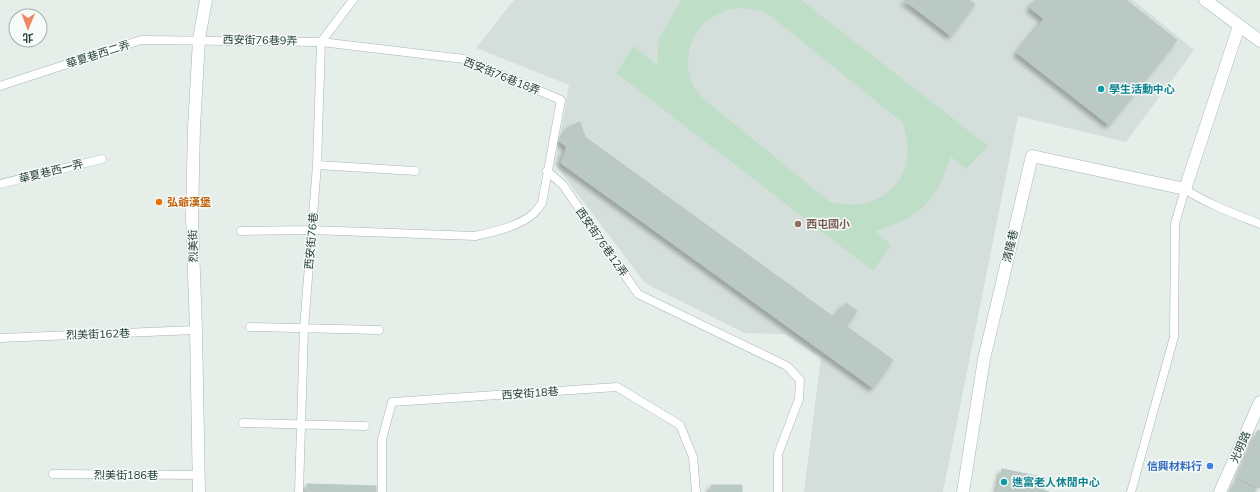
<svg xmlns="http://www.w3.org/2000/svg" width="1260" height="492" viewBox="0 0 1260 492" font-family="Mulish,'Noto Sans TC',sans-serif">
	<defs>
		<filter id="shadow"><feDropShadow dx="-3.5" dy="3.5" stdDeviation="2" flood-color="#0004"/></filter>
	</defs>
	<rect width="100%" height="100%" fill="#e6eeea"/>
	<path fill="#d4deda" d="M514 0H1133L1194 50 1126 142 1018 116 943 492H804L821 358 784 334 745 333 645 283 555 164 569 85 476 48Z"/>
	<path fill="#bfdec8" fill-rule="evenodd" d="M681 0H801L988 146 966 169 950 156C939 200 918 219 875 231L891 245 873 271 616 73 634 46 657 65 659 39ZM744 8 757 10 768 14 902 122C923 174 883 216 830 202L705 100C700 95 695 90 692 83 681 57 693 23 720 13 728 9 735 8 744 8Z"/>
	<path fill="#bbc9c4" stroke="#b8c8c2" filter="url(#shadow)" d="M904 0H969L975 4 951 36Z
		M1036 0H1126L1177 40 1109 125 1017 53 1044 19 1030 8Z
		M580 122 585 137 835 318 846 303 857 311 846 326 893 360 873 388 561 163 567 147 559 141 571 126Z
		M1258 430 1260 431V488L1238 478Z
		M1002 469 1012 471 1007 492H997Z
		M1012 471 1046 478 1043 490 1049 492H1007Z
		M1237 480 1255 489 1254 492H1232Z
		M307 484 376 486V492H307Z
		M711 485H742V492H711Z"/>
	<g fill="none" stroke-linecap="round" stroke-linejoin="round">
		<g stroke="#a8b6b1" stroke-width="9">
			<path id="lane" d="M0 86 141 40 321 42 464 59 561 100 542 203C540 206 537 210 534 213 521 226 493 232 475 236L311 230 241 231
				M317 165 415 171
				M547 171 563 185 638 294 787 366 800 380 799 399 778 454V492
				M0 184 102 159
				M250 327 379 330
				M0 338 196 330
				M243 423 365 426
				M53 474 199 475
				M299 492 304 328 317 165 321 42 353 0
				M382 492V439L392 402 617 387 680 425 693 457 696 492
				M1131 492 1174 337 1175 224 1185 189C1207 204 1235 214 1260 224"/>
		</g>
		<g stroke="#a8b6b1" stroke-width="13">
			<path id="street" d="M199 492 196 330 192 216 194 128 199 39 206 0
				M963 492 984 359 1032 156 1185 189 1239 26
				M1220 492 1260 402"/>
		</g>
		<g stroke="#a4bab3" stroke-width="13">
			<path id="secondary" d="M1205 0 1260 41"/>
		</g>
		<use href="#lane" stroke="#fff" stroke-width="8"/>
		<use href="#street" stroke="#fff" stroke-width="12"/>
		<use href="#secondary" stroke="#fff" stroke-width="12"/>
	</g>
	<g fill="#0f9aa8" stroke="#f6faf8" stroke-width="1.5">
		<circle cx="1101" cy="89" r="4"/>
		<circle cx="1004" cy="482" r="4"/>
	</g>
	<circle fill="#e8710a" stroke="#f6faf8" stroke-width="1.5" cx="159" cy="202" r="4"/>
	<circle fill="#8d6e63" stroke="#f6faf8" stroke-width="1.5" cx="798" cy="224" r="4"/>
	<circle fill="#3f7fe0" stroke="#f6faf8" stroke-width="1.5" cx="1210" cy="466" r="4"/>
	<g text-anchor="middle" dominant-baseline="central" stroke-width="3" stroke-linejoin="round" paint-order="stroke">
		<g font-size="11" fill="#254039" stroke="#f6faf8">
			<text transform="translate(260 40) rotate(1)">西安街76巷9弄</text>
			<text transform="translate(98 54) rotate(-18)">華夏巷西二弄</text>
			<text transform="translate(502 76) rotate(22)">西安街76巷18弄</text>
			<text transform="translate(51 171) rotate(-14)">華夏巷西一弄</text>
			<text transform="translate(311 241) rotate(-85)">西安街76巷</text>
			<text transform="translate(602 242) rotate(55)">西安街76巷12弄</text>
			<text transform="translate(193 246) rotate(-92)">烈美街</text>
			<text transform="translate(1010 246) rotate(-77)">清隆巷</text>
			<text transform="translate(98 334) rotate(-2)">烈美街162巷</text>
			<text transform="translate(530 393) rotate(-4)">西安街18巷</text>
			<text transform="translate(1240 447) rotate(-66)">光明路</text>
			<text x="126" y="475">烈美街186巷</text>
		</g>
		<g font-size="11" font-weight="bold" fill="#0d838f" stroke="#f6faf8" text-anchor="start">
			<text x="1109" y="89">學生活動中心</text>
			<text x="1012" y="482">進富老人休閒中心</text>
		</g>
		<g font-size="11" font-weight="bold" fill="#c56008" stroke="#f6faf8" text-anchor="start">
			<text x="167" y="202">弘爺漢堡</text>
		</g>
		<g font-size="11" font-weight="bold" fill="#785e54" stroke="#f6faf8" text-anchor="start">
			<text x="806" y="224">西屯國小</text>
		</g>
		<g font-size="11" font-weight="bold" fill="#366cbe" stroke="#f6faf8" text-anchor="end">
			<text x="1202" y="466">信興材料行</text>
		</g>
	</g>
	<g transform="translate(28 28) rotate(181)"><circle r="19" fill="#f6faf8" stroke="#a2b0ac"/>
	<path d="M0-3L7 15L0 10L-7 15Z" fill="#ee8864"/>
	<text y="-6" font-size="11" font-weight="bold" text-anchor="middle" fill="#254039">北</text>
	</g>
</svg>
